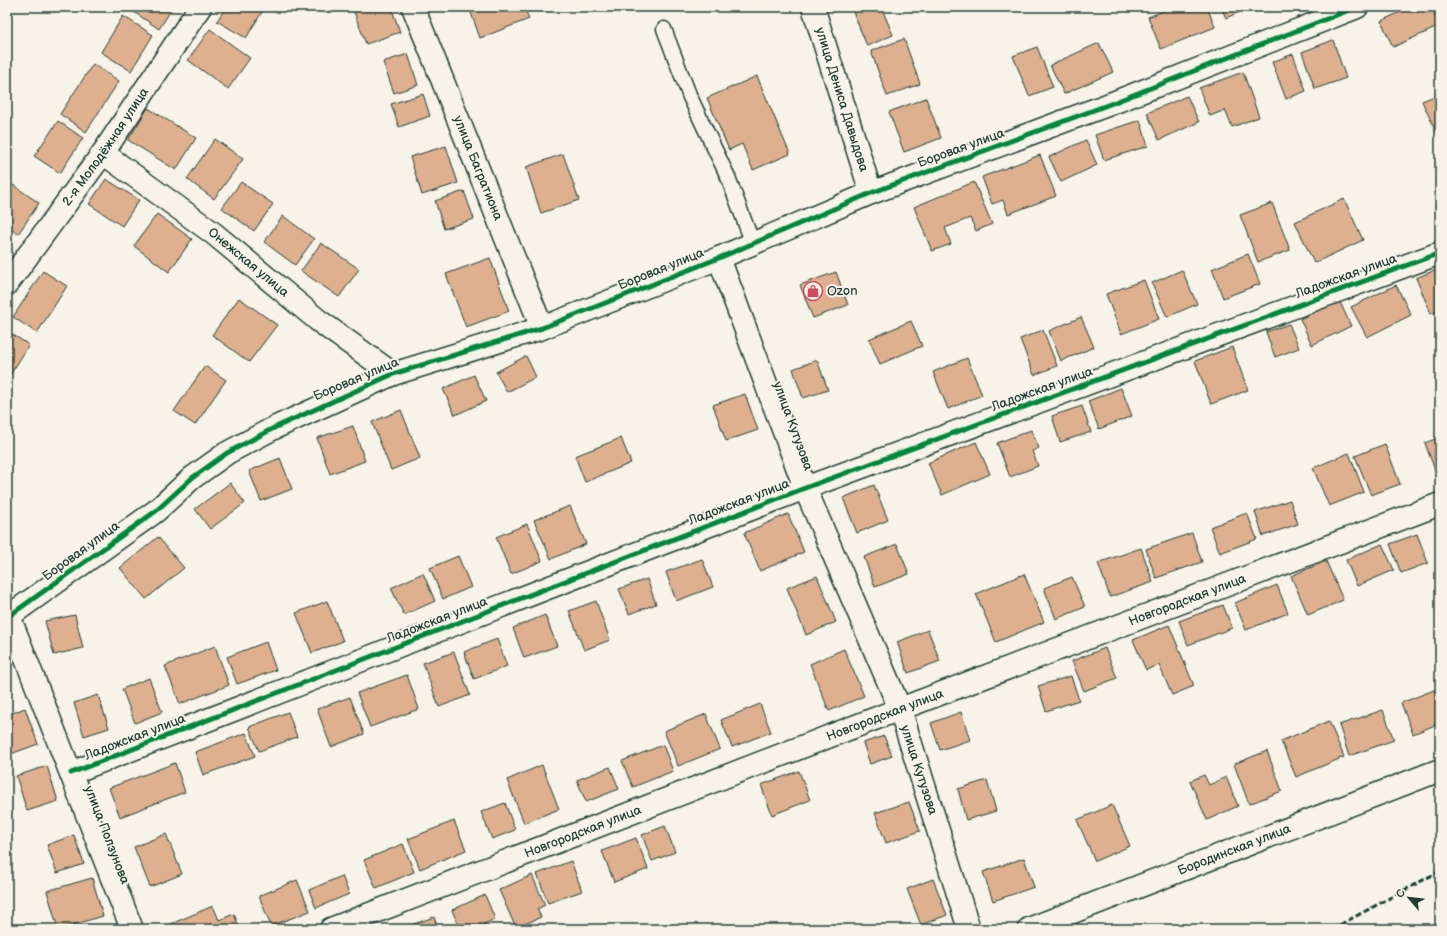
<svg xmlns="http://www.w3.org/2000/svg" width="1447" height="936" viewBox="0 0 1447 936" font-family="'Balsamiq Sans',sans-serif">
	<rect width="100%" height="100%" fill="#f7f3e8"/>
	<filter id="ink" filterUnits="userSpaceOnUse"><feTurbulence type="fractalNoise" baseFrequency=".025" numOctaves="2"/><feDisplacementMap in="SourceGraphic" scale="8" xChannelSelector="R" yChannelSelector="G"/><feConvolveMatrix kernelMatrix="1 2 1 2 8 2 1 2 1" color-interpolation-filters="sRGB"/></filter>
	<g filter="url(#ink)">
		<path fill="#deb08f" stroke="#1f3d34" d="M137 7H173L159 29 134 12Z
			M226 7H265L246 38 217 21Z
			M368 7H391L400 32 366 44 354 12Z
			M469 7H524L529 19 480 38Z
			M851 7H881L893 35 867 46Z
			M1174 7H1207L1215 27 1161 49 1148 17Z
			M1221 7H1251L1226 18Z
			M1411 7H1431L1440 26 1393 47 1381 21Z
			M123 16 153 35 131 71 101 52Z
			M210 29 250 58 228 89 188 60Z
			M904 39 920 84 887 96 871 51Z
			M1333 40 1346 78 1315 89 1302 52Z
			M1099 43 1113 72 1064 94 1050 65Z
			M1037 47 1053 87 1029 96 1013 56Z
			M408 54 418 85 394 93 383 62Z
			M1293 54 1306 91 1286 99 1272 62Z
			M93 64 119 81 86 132 60 114Z
			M1243 72 1259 117 1232 127 1225 110 1210 116 1199 88Z
			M757 76 790 154 753 170 742 144 729 150 707 98Z
			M423 94 430 116 399 127 391 104Z
			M1440 94V138H1439L1422 101Z
			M1187 96 1199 122 1159 140 1147 113Z
			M926 98 941 138 904 152 889 112Z
			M148 108 196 138 176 170 128 140Z
			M1140 120 1148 146 1104 160 1095 135Z
			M58 121 83 138 60 173 34 156Z
			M215 139 243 159 214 199 187 179Z
			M1086 140 1097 165 1061 182 1049 157Z
			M446 146 458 183 422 195 410 157Z
			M563 154 579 200 541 213 526 167Z
			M1040 155 1056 196 1008 214 1003 200 992 204 982 177Z
			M106 179 139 200 122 226 89 204Z
			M7 181 39 203 18 234 7 226Z
			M241 182 273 204 254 231 222 208Z
			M974 182 992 224 976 231 970 218 945 228 951 244 932 251 914 207Z
			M464 191 474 219 444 229 435 201Z
			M1344 199 1363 240 1314 263 1295 222Z
			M1272 203 1290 250 1258 262 1240 215Z
			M157 214 192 239 169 272 134 246Z
			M283 216 314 239 295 265 264 242Z
			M321 243 359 269 339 297 301 271Z
			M1248 254 1260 284 1223 298 1212 269Z
			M490 258 509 311 466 327 446 274Z
			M1440 268V310L1431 314 1416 278Z
			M1182 270 1197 304 1167 317 1152 283Z
			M43 271 67 286 37 333 13 317Z
			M836 272 848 305 813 318 800 285Z
			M1144 280 1159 319 1121 334 1106 294Z
			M1396 285 1411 315 1367 337 1351 307Z
			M239 298 277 325 249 362 212 335Z
			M1339 300 1351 326 1312 345 1300 319Z
			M1081 317 1094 347 1061 361 1049 331Z
			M911 321 922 346 880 364 869 339Z
			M1289 324 1299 348 1275 357 1266 332Z
			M1043 330 1057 366 1034 375 1020 339Z
			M7 331 29 345 7 380Z
			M1232 347 1248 390 1211 404 1195 361Z
			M526 356 536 377 507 392 496 372Z
			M967 358 982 395 948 409 933 372Z
			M817 360 828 390 803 398 793 369Z
			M205 366 226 380 195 425 174 411Z
			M474 375 486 401 455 415 443 389Z
			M1121 388 1132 416 1099 429 1088 401Z
			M745 394 758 430 726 441 713 405Z
			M1082 406 1091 432 1060 442 1052 416Z
			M401 410 420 458 391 470 372 422Z
			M353 426 365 461 330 474 317 438Z
			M1031 430 1039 448 1032 451 1038 466 1010 477 997 443Z
			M1440 437V471L1436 473 1425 443Z
			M621 438 631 463 585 482 575 456Z
			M976 442 990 474 942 495 928 463Z
			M1385 444 1400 484 1371 495 1355 456Z
			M1349 453 1364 492 1329 506 1313 468Z
			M280 458 292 489 261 501 249 471Z
			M230 483 245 503 210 529 195 509Z
			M874 485 888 520 857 533 843 498Z
			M1290 500 1298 524 1263 536 1255 512Z
			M570 506 586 544 551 559 534 520Z
			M1247 513 1257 539 1220 553 1210 527Z
			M788 514 804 552 760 571 744 533Z
			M527 524 542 561 511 574 496 537Z
			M1192 533 1202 562 1156 578 1146 549Z
			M1417 534 1428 563 1401 573 1390 544Z
			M158 537 184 568 146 599 120 568Z
			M897 544 909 574 875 587 864 557Z
			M1382 544 1394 570 1357 586 1346 560Z
			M1141 548 1153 582 1110 597 1098 563Z
			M458 556 471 587 443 599 430 568Z
			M702 559 713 587 676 601 666 572Z
			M1326 561 1343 600 1308 615 1291 576Z
			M423 573 435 601 404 615 391 588Z
			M1024 574 1044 622 996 642 976 594Z
			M817 576 836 622 806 635 787 588Z
			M1072 577 1085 607 1056 619 1044 588Z
			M647 579 656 604 629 614 619 589Z
			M1277 585 1288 613 1246 630 1235 603Z
			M327 601 343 641 312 653 296 613Z
			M596 601 610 640 584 650 569 611Z
			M1223 605 1232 628 1188 645 1179 621Z
			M75 615 83 648 54 655 45 621Z
			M545 615 557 646 524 658 513 628Z
			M1169 625 1194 686 1172 695 1159 665 1146 670 1133 640Z
			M928 630 940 661 908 673 897 642Z
			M497 639 507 666 474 679 464 652Z
			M266 642 276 670 237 684 227 657Z
			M215 646 229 685 180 704 165 666Z
			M1105 648 1117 678 1084 691 1072 661Z
			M844 649 864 696 829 711 810 664Z
			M454 652 470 695 439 707 423 663Z
			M7 666 12 680 7 681Z
			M407 675 419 709 370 727 357 693Z
			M1071 676 1079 700 1046 711 1038 686Z
			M149 678 162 712 135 723 122 689Z
			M1434 690 1440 706V723L1413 734 1401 703Z
			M98 695 109 728 84 736 74 703Z
			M350 697 364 734 331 747 317 709Z
			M760 704 771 732 732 747 721 720Z
			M25 708 38 744 8 755 7 715Z
			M1383 710 1394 740 1349 756 1339 725Z
			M288 712 297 737 259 751 249 727Z
			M961 712 970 740 940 750 931 723Z
			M706 714 720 749 678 766 664 731Z
			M1329 721 1344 757 1296 777 1281 741Z
			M246 733 255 756 203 775 195 752Z
			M884 736 892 756 870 764 863 743Z
			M663 745 673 771 633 787 622 761Z
			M1267 751 1282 791 1249 804 1234 764Z
			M175 763 185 792 120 817 109 788Z
			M542 765 559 809 524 823 507 780Z
			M47 766 58 801 27 811 16 776Z
			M610 767 619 789 586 802 577 780Z
			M799 771 810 800 772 815 761 785Z
			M1204 775 1209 785 1226 777 1238 806 1207 820 1190 781Z
			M987 780 996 811 966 820 958 789Z
			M909 802 920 831 886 843 875 813Z
			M505 803 515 830 492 839 481 812Z
			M1112 805 1130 846 1095 861 1077 820Z
			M454 821 466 850 420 869 408 839Z
			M665 826 675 852 652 861 642 835Z
			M166 834 182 874 150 887 134 847Z
			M74 835 84 864 57 873 47 845Z
			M636 838 648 869 614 882 602 851Z
			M403 844 414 872 376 888 364 860Z
			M1024 858 1034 887 993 901 983 872Z
			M571 861 582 891 548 903 537 874Z
			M532 875 545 905 537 909 541 917 516 928 499 890Z
			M342 876 349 894 316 908 309 890Z
			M92 878 103 916 58 929 47 891Z
			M933 879 947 915 921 925 907 889Z
			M297 880 310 911 271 926 259 896Z
			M485 895 495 919 484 924 486 929H460L452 910Z
			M213 906 219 920 234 914 240 929H165L164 927Z
			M434 917 438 929H406L405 927Z"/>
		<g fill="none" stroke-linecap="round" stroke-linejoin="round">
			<g stroke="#1f3d34" stroke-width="17">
				<path id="service" d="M664 29 690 97 728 177 753 244"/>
			</g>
			<g stroke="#1f3d34" stroke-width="25">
				<g id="minor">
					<path id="s1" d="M813 7 871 193"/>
					<path id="s2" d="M103 153 213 233 319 321 393 374"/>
					<path d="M719 258 871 193 1110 104 1357 7"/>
					<path id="s3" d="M7 284 103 153 200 7"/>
					<path d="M7 616H9L156 511 192 478 227 453 274 428 393 374 542 328"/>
					<path d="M7 617 9 616 132 929"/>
					<path d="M71 773 805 488 1440 253"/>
					<path id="s4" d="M969 929 900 709 1440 504"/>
					<path id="s5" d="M1029 929 1440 770"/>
				</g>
			</g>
			<g stroke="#1f3d34" stroke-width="25">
				<g id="tertiary">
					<path id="s6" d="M331 929 900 709 805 488 719 258 542 328 413 7"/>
				</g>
			</g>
			<use href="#service" stroke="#f7f3e8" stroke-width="14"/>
			<use href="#minor" stroke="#f7f3e8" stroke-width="22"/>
			<use href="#tertiary" stroke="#f7f3e8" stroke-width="22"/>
			<path stroke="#1f3d34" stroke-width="3" stroke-dasharray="6 3" stroke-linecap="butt" d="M1332 929 1440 871"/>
			<g stroke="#f7f3e8" stroke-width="8">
				<path id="cycleway" d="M7 616H9L156 511 192 478 227 453 274 428 393 374 542 328 719 258 871 193 1110 104 1357 7
					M71 773 805 488 1440 253"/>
			</g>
			<use href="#cycleway" stroke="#00873e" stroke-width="5"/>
		</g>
	</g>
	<defs>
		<g id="shop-ring" transform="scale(1)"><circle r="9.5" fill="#f7f3e8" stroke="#d1495b" stroke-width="1.5"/><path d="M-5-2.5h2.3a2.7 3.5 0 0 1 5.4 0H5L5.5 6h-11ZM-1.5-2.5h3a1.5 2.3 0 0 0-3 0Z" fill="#d1495b"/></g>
	</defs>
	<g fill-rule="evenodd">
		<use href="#shop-ring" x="813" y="291"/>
	</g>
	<g text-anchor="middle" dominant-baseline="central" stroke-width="4" stroke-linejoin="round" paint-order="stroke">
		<g font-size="13" fill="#1f3d34" stroke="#f7f3e8">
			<text stroke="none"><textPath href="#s1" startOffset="97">улица Дениса Давыдова</textPath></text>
			<text stroke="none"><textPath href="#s3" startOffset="169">2-я Молодёжная улица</textPath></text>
			<text transform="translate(961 148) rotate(-20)">Боровая улица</text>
			<text transform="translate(478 168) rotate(68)">улица Багратиона</text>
			<text stroke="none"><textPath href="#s2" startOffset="182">Онежская улица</textPath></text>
			<text transform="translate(661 269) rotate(-22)">Боровая улица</text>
			<text transform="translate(1346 276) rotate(-20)">Ладожская улица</text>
			<text transform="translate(356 379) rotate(-23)">Боровая улица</text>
			<text transform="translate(1042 389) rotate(-20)">Ладожская улица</text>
			<text transform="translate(793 426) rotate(70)">улица Кутузова</text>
			<text transform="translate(739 502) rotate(-21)">Ладожская улица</text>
			<text transform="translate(81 551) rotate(-36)">Боровая улица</text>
			<text stroke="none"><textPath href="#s4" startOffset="538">Новгородская улица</textPath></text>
			<text transform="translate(437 620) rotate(-21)">Ладожская улица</text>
			<text transform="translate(885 715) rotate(-21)">Новгородская улица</text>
			<text transform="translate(135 737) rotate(-21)">Ладожская улица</text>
			<text transform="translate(919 770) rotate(72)">улица Кутузова</text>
			<text stroke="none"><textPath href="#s6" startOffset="270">Новгородская улица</textPath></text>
			<text transform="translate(107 835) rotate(69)">улица Ползунова</text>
			<text stroke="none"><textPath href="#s5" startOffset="220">Бородинская улица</textPath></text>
		</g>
		<g font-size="13" fill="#1f3d34" stroke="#f7f3e8" text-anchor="start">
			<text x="827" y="291">Ozon</text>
		</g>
	</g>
	<rect width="1447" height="936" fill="none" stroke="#f7f3e8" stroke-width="24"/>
	<rect x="12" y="12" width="1423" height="912" fill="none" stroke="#1f3d34" stroke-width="1.5" filter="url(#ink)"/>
	<g transform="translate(1409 898) rotate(298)" stroke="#f7f3e8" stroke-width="3" paint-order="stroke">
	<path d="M0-3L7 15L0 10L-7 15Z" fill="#1f3d34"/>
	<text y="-6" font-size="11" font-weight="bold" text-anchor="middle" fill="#1f3d34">С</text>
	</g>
</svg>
